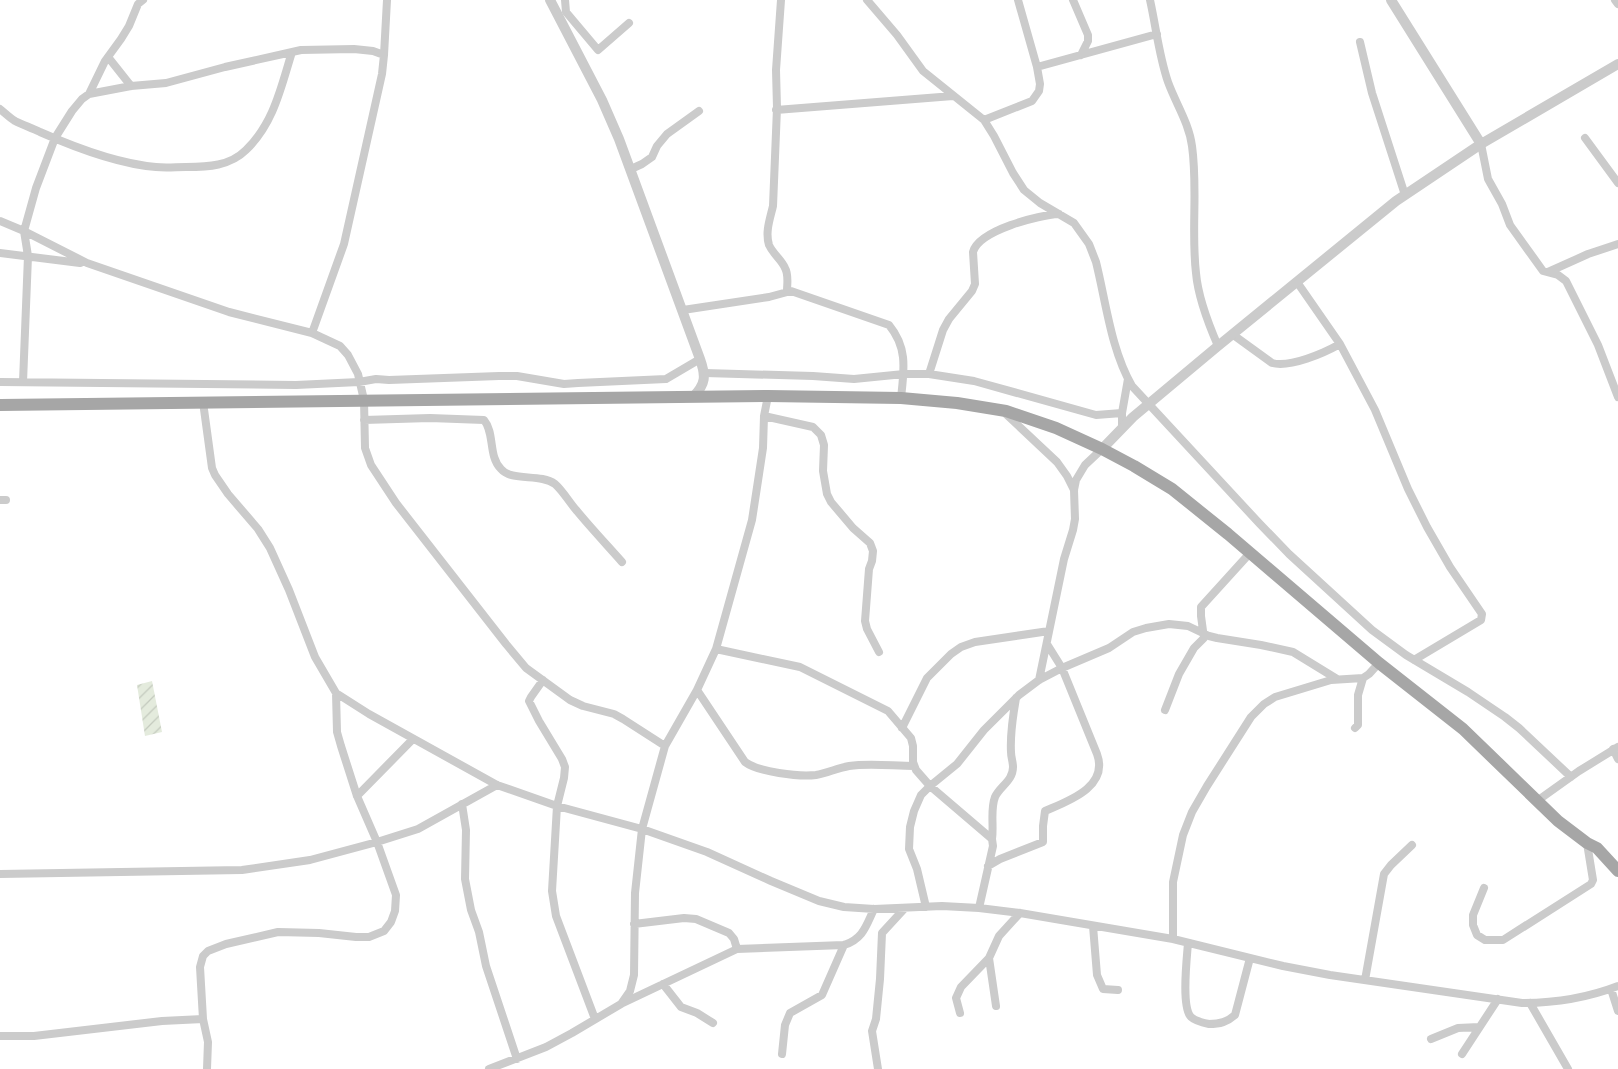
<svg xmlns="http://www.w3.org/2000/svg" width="1618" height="1069" viewBox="0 0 1618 1069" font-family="'DejaVu Sans',sans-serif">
	<defs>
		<pattern id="garden-furrows" width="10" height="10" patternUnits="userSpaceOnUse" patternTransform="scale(1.25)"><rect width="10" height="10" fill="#e4ebdd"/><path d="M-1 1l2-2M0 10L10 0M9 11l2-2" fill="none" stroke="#c4cabe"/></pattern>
	</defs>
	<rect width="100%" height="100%" fill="#fff"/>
	<path fill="url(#garden-furrows)" d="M152 681 162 732 145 736 137 685Z"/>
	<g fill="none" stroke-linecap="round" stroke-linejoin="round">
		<path stroke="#cbcbcb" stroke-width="8" d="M565 0 566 12 598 50 629 23
			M781 0 776 70 777 108 773 206C770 219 765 232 769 245 773 254 782 260 785 268 789 275 787 284 787 291
			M867 0 897 35 923 71 984 120 994 136 1013 173 1024 190 1040 203 1074 223 1089 244 1096 262C1106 302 1111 350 1132 386L1259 523 1289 554 1372 630 1406 655 1468 692 1505 717 1519 728 1571 777
			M1073 0 1088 35V41L1081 55
			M1150 0C1156 27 1159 56 1168 82 1176 104 1189 123 1192 146 1198 188 1191 231 1196 273 1198 297 1208 323 1218 346
			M1615 0 1618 4
			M1360 42 1372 93 1405 195
			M108 57 131 86
			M1037 67 1157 34
			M89 94 105 61 121 39 129 26 138 4 143 0
			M0 109C5 113 10 118 15 121 23 125 32 128 40 132 74 147 118 164 156 167 166 168 176 167 186 167 208 167 230 166 246 150 274 123 281 87 292 52
			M776 110 953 96
			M984 120 1032 101 1039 91 1040 84 1037 67 1018 0
			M1585 138 1618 183
			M1481 144 1488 179 1502 204 1510 225 1543 271 1558 275 1566 281 1598 345 1618 397
			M631 169 642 164 652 157 657 146 667 134 699 111
			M0 221 24 231 87 263 229 312 312 333 340 346 348 355 358 374 364 400 365 448 371 465 396 503 506 644 526 668 570 700 583 706 614 714 623 719 665 746
			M0 253 80 263
			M1548 272 1588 254 1618 244
			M1297 282 1340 344 1375 410 1408 489 1427 527 1450 567 1482 614 1481 620 1414 660
			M683 310 769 297 791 291 889 325C908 348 904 370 901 398
			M312 333 344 244 382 74 384 55 387 0
			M1232 334 1272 363C1290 368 1324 353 1340 344
			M705 373 813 376 854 379 904 374H929L974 381 1096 415 1122 413
			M929 374 943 330 949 319 972 291 975 284 973 252C979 230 1039 215 1059 214
			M0 382 296 385 359 382 376 379 389 380 499 376H517L564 384 578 383 666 379 700 359
			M23 382 28 256 24 231 36 188 55 138 72 111 82 99 89 94 131 86 166 83 225 67 301 50 354 49 373 51 384 55
			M203 402 212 468 215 475 228 494 258 529 270 548 289 590 315 657 336 693 369 714 497 785 557 806 642 829 707 852 771 881 819 901 844 907 874 909 942 906 979 908 1020 913 1173 939 1283 966 1330 975 1522 1003C1554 1003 1587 998 1618 986
			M1006 414 1057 462 1067 476 1074 490
			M764 416 813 427 821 435 824 445 823 471 827 494 831 502 853 528 870 543 873 551 872 561 869 569 865 621 867 629 879 652
			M364 420 430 418 484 420C495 433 488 456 501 469 512 482 540 473 555 484 563 491 569 502 577 511 591 528 607 545 622 562
			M1122 428V413L1128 379
			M0 500H6
			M716 649 800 667 888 711 911 738 913 746V762L916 770 930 786 992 839 993 846 979 908
			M543 680 531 697 529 701 539 721 562 759 565 767 564 778 557 806 552 891 556 916 595 1019
			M1039 680 1064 559 1073 530 1075 519 1074 490 1076 480 1085 465 1102 449
			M697 690 745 762C758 772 799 777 816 775 827 773 838 768 849 766 870 763 893 766 914 766
			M1165 710 1179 674 1194 648 1204 638 1201 616V607L1250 553
			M902 728 927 678 951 654 961 647 975 642 1049 631
			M1355 728 1358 725V695L1363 678
			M1613 749 1618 759
			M357 796 413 739
			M1537 801 1579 771 1618 747
			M462 804 466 830 465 879 471 910 479 932 486 966 517 1059
			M992 839C994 825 990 810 995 797 1000 786 1013 781 1013 767 1013 762 1011 757 1011 752 1010 734 1013 715 1016 698
			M988 866 1000 859 1043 842V826L1045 811C1068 801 1109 787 1097 754L1062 668 1047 644
			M0 874 242 870 310 860 377 842 418 829 497 785
			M1484 888 1473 915V925L1477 935 1485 940H1503L1591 884 1593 880 1587 843
			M926 907 917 869 909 849 910 827 914 811 921 795 930 786 957 764 984 730 1019 695 1039 680 1062 668 1109 648 1133 632 1146 628 1169 624 1188 626 1209 636 1217 638 1261 645 1293 652 1337 679
			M634 924 684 918 696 919 729 933 734 939 737 949
			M1093 926 1097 975 1103 989 1118 990
			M1173 939V882L1183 835 1192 812 1207 786 1251 717 1264 704 1275 697 1331 680 1363 678 1369 674 1379 663
			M1188 943C1187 957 1181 1007 1191 1017 1195 1021 1204 1023 1209 1024 1220 1024 1227 1022 1235 1015L1250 958
			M1365 980 1384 874 1391 865 1412 845
			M663 984 681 1007 697 1013 713 1023
			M1611 989 1618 1011
			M623 1003 737 949 844 945C863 939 866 926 874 909
			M1530 1003 1568 1069
			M996 1006 989 958 999 936 1020 913
			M960 1013 956 998 961 987 989 958
			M0 1036H34L162 1021 203 1019
			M1431 1039 1458 1028 1479 1027
			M782 1054 785 1025 790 1013 822 995 844 945
			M1462 1054 1498 999
			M207 1069 208 1042 203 1019 200 967 203 956 208 951 226 944 278 932 319 933 356 937H369L384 931 391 922 395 911 396 895 377 842 357 796 341 746 337 732 336 693
			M489 1069 546 1047 572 1033 621 1004 630 991 634 975 635 893 642 829 665 746 697 690 716 649 752 520 763 448 764 416 768 396
			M878 1069 872 1031 876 1019 880 979 882 933 905 908"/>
		<path stroke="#cbcbcb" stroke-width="10" d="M550 0 602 100 619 139 700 359C706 376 706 384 693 397
			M1391 0 1481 144
			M1102 449 1133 417 1218 346 1396 201 1481 144 1618 64"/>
		<path stroke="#a6a6a6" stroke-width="12" d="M0 405 768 396 901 398 957 403 1006 411 1056 428 1102 449 1134 466 1172 489 1228 534 1379 663 1463 729 1558 821 1587 843 1597 848 1618 871"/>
	</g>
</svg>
